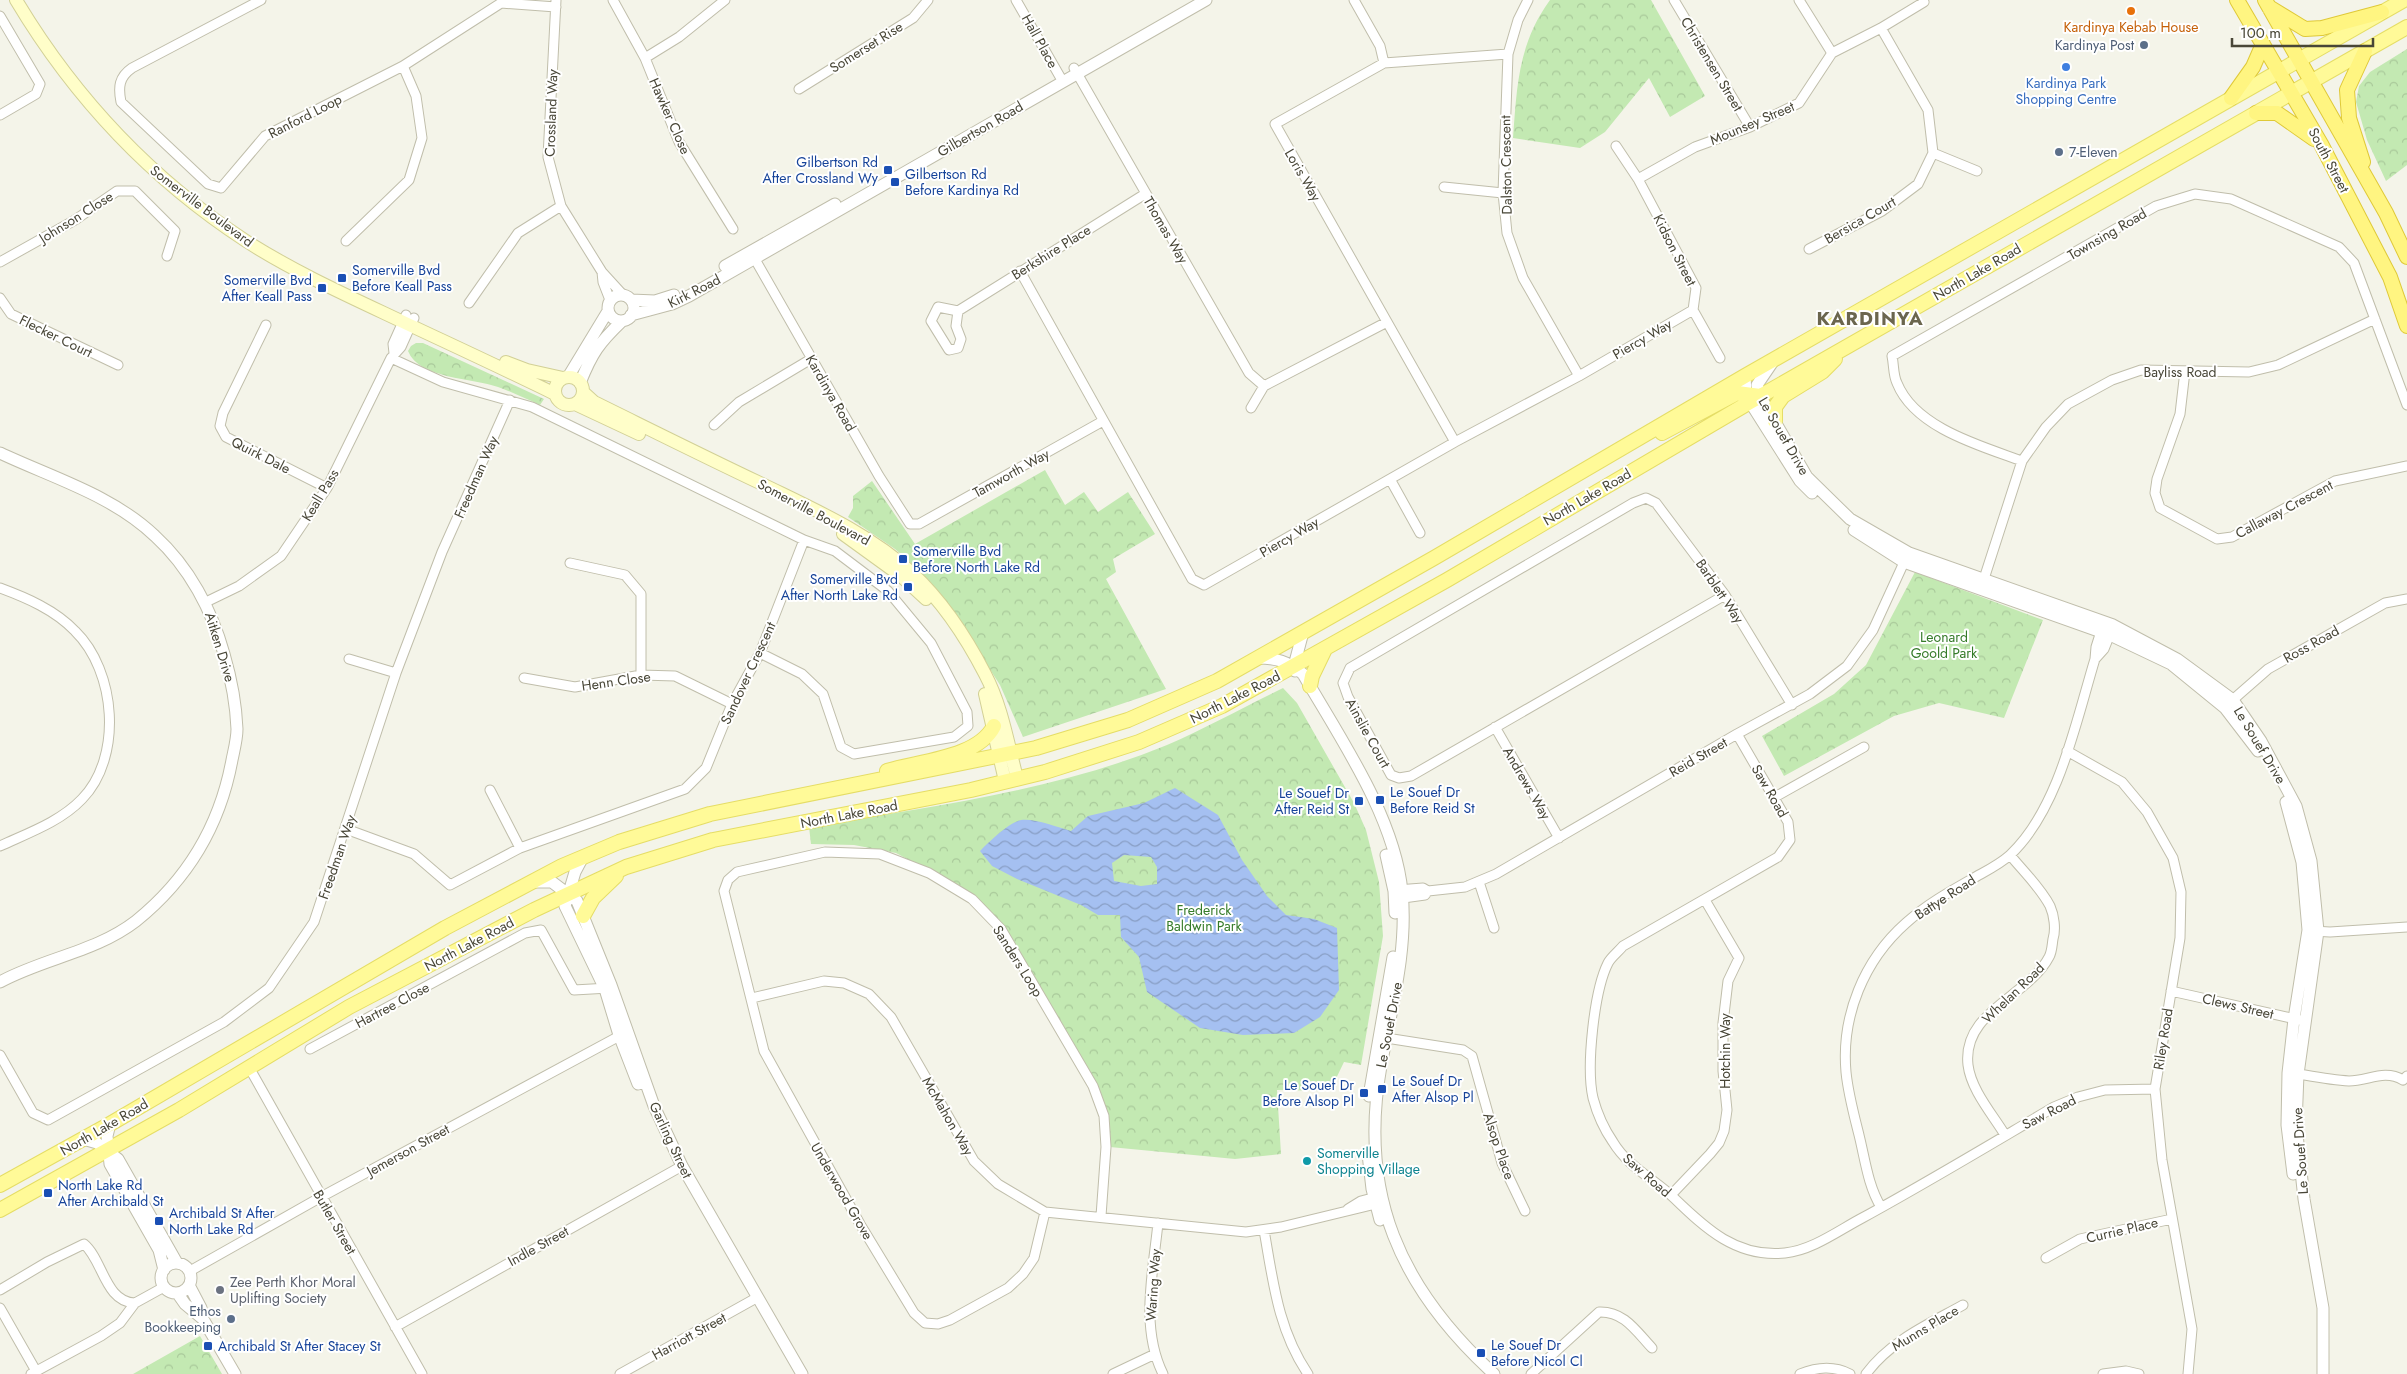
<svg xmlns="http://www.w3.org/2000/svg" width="2407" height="1374" viewBox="0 0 2407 1374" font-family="Jost,sans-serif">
	<defs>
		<pattern id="forest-crowns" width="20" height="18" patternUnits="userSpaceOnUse" patternTransform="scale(1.25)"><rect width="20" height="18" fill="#c3e9b2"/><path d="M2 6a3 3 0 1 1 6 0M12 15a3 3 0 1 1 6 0" fill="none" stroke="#a9c99a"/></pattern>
		<pattern id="water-waves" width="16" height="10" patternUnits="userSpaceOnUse" patternTransform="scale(1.25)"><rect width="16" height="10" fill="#a5c0f1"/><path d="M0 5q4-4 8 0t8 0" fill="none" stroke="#889ec4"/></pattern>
	</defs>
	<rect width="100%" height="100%" fill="#f4f4e9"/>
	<path fill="url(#forest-crowns)" d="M1550 0H1651L1705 96 1670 117 1649 78 1605 132 1580 148 1513 138C1517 86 1518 44 1550 0Z
		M2407 49V165L2386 181 2367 140 2356 102 2359 86 2370 72Z
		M416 343H423L544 399 540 405C526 399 512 392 498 387 473 378 419 379 408 351L411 346Z
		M1045 470 1065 505 1084 492 1098 512 1128 492 1155 534 1113 559 1116 572 1106 579 1166 689 1023 737 1000 685 943 597 918 569 895 549 848 517 853 508V496L872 481 915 544Z
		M1915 572 2043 620 2004 718 1939 703 1894 716 1784 776 1762 736 1834 694 1866 665Z
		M1283 688 1297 703 1354 803 1366 830 1379 882 1383 936 1361 1065 1344 1062 1330 1091 1277 1090 1281 1154 1235 1159 1110 1147 1107 1109 1005 927 976 896 896 853 854 845 811 844 809 827C927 807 1056 791 1167 745 1206 728 1244 707 1283 688Z
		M200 1336 222 1374H133Z"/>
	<path fill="url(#water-waves)" fill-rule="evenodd" d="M1175 788 1218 815 1242 860 1267 896 1286 915 1314 919 1337 928 1339 990 1320 1017 1294 1033 1243 1035 1200 1028 1147 992 1139 957 1121 937 1120 915H1098L1081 905 1017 879 992 866 980 851C989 842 1008 823 1021 820 1033 818 1058 827 1071 831L1088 816 1144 803ZM1124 855 1151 857 1157 867V884L1141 886 1114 881 1112 863Z"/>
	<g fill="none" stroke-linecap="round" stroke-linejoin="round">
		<g stroke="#c0beab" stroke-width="11">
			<path id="minor" d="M261 0 132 68C119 77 118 87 121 102L208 184 221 188 265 136 403 66 501 3 556 7
				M556 0 548 157 561 206 602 272 623 295
				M613 0 645 58 679 142 733 229
				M1016 0 1063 82
				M1354 0 1380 46 1384 63
				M1528 0 1518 20 1508 54 1503 193 1507 233 1523 278 1579 376
				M1674 0 1750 127
				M1799 0 1832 53
				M0 16 40 84 36 94 0 115
				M645 58 679 37 725 0
				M1074 68 1249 373 1264 386
				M799 89 913 18 928 0
				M1616 146 1638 179 1696 288 1693 310 1720 358
				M1933 153 1977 171
				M1638 179 1695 147 1750 127 1799 103 1832 53 1881 28 1924 2 1923 0
				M1444 187 1503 193
				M346 241 409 180 422 138 416 96 403 66
				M1809 249 1882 211 1918 184 1933 153 1928 110 1881 28
				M752 254 879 476 910 524H919L1103 421
				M0 262 75 220 117 191H135L175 231 167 256
				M1020 271 1192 579 1204 585 1455 442 1579 376 1693 310
				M602 272 603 282 610 300
				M0 298 11 314 118 365
				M469 303 518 233 561 206
				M958 311 938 307 931 321 949 350 958 348 961 339 956 326 958 311 1145 194
				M266 325 223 413 220 426 226 437 327 488
				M394 353 393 344 406 315
				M2185 371 2180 414 2157 479 2155 493 2160 508 2217 539 2232 537 2335 481 2407 466
				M1251 408 1264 386 1387 322
				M714 425 739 402 811 359
				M1455 442 1275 124 1384 63 1508 54
				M2022 461C1981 446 1915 428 1897 383 1893 375 1894 365 1892 356L2156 206 2195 194 2231 199 2339 247 2354 263 2407 405
				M1390 479 1420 533
				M570 563 625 575 641 594V675
				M1982 585 2022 461 2046 427 2068 404 2112 380 2141 370 2249 372 2278 365 2375 319
				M0 588C27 598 55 610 75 631 116 671 123 757 82 799 60 822 28 833 0 846
				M1725 595 1411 776 1399 778 1391 775 1348 697 1343 683 1350 668 1633 503 1646 498 1656 503 1725 595 1792 705
				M206 602 239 586 281 556 327 488 391 358 401 347 414 318
				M760 653 802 674 823 694 841 747 854 754 954 737 968 726 967 712 931 643 888 591 835 551 804 540
				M349 659 396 673
				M2095 659 2104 649 2112 629
				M524 678 575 687 641 675 675 676 732 704
				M2228 704 2268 669 2385 603 2407 599
				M1495 727 1559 838
				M1737 734 1788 822 1790 840 1778 857 1623 946C1618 952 1611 957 1608 963 1594 991 1586 1067 1593 1098 1597 1113 1604 1129 1613 1142 1628 1167 1654 1179 1674 1198 1706 1229 1737 1258 1785 1253 1813 1250 1839 1230 1864 1217 1928 1182 1991 1144 2054 1107L2078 1097 2105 1090 2155 1089
				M2067 751 2122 782 2147 812 2173 858 2181 892 2180 938 2155 1089 2162 1160 2192 1329 2188 1374
				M490 790 520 848
				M1775 797 1864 747
				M346 829 414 854 450 885 520 848 685 789 706 768 732 704 760 653 804 540 532 407 443 382 391 358
				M1479 882 1494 928
				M1397 890 1423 888 1428 891
				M1396 899 1425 895 1428 891 1465 887 1496 874 1737 734 1810 694 1847 666 1873 630 1906 558
				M2313 931 2330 932 2407 927
				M2171 991 2300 1020
				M752 998 824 981 844 983 869 994 891 1017 974 1161 998 1184 1045 1212 1246 1232 1281 1227 1380 1203
				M1380 1037 1463 1050 1472 1056 1502 1163 1525 1211
				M310 1049 525 933 541 930 574 990 609 988
				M0 1055 33 1113 48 1120 224 1022 269 988 314 922 396 673 442 552 510 400
				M250 1069 422 1374
				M2293 1073C2311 1076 2330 1080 2349 1081 2368 1081 2384 1069 2403 1080L2407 1076
				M2005 1135C1993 1115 1971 1090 1968 1065 1962 1011 2028 997 2049 957 2052 952 2052 945 2053 939 2056 929 2054 915 2050 906 2040 887 2023 871 2010 855
				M1671 1195 1710 1154 1719 1143 1724 1131 1727 1110 1723 1071V1023L1728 981 1739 958 1705 900
				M1881 1207C1868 1186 1865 1159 1859 1135 1854 1115 1848 1093 1846 1072 1841 1016 1864 960 1906 923 1926 905 1949 892 1972 879 1984 872 1999 865 2010 855 2059 809 2076 721 2095 659L2096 647 2103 625
				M1348 1209 1361 1201 1380 1196
				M1045 1212 1034 1258 1023 1274 1008 1288 950 1320 938 1324 925 1323 914 1313 860 1224 764 1051 724 891 728 880 737 872 825 852 880 854 929 873 972 899 1001 929 1093 1086 1104 1116 1106 1147 1101 1216
				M1158 1223C1153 1273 1140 1327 1163 1374
				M1264 1230C1273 1281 1278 1330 1308 1374
				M2046 1258 2080 1239 2172 1219
				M190 1271 321 1197 625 1033
				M0 1290 47 1262 84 1244C103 1260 105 1302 135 1303
				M0 1308 36 1371
				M395 1327 682 1166
				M31 1374 101 1336 120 1323 135 1303 164 1287
				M620 1374 758 1297
				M1113 1374 1155 1354
				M1531 1374 1599 1312C1624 1311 1636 1331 1652 1348
				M1800 1374C1817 1367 1833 1365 1850 1374
				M1866 1374C1890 1341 1929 1324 1963 1305
				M2103 1374 2126 1371 2139 1374"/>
		</g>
		<g stroke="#c0beab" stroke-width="13">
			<path id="tertiary" d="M725 266 835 204
				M608 308a13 13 0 1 1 26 0a13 13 0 1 1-26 0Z
				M631 300 655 301 674 295
				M631 315 672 304 689 296 1206 0
				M1774 360 1757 385 1760 396 1807 477 1850 519 1909 553 2113 625 2177 659 2233 700 2261 741 2296 806 2311 861 2318 931 2298 1074 2296 1125 2304 1199 2323 1308V1374
				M1745 376 1746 394 1750 402 1800 481 1812 493
				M568 377 608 311
				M580 383C592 353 599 343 622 321
				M0 453C53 478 112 495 155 536 189 567 212 610 224 654 231 678 236 704 237 729 237 739 234 750 232 760 220 825 188 879 136 921 96 952 44 958 0 982
				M1854 530 1904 562 2110 635 2171 664 2225 708 2258 751
				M1257 658C1276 658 1288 661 1303 674 1340 738 1395 817 1402 892 1408 950 1391 1009 1381 1066 1358 1194 1400 1288 1494 1374
				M1295 671 1294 666 1303 632
				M2286 802 2302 862 2308 930 2294 1019 2288 1073 2287 1125 2293 1174
				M1386 855 1394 891 1395 913
				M583 857 575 872 565 906 605 989 619 1035 638 1084
				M532 882H552L577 901 611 985 654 1106 682 1166 802 1374
				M1369 1096 1393 957
				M110 1124 107 1136 110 1164 159 1250 164 1270
				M83 1139 97 1143 118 1159 177 1263
				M1368 1154 1372 1189 1380 1220
				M161 1278a15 15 0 1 1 30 0a15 15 0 1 1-30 0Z
				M190 1287 201 1308 203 1319
				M178 1294 185 1304 203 1319 235 1374"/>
		</g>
		<g stroke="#d2d096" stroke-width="14">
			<path id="secondary" d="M16 0C74 97 151 179 246 241 290 269 337 291 384 313 441 340 498 366 555 394
				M506 362 527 370 563 378
				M555 391a14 14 0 1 1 28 0a14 14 0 1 1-28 0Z
				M583 392 594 402C649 429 705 457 760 483 813 509 869 533 912 573 943 602 966 637 985 674 1002 706 1008 744 1017 778
				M575 404 639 434
				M843 534 901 576 926 599
				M985 694 1005 781"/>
		</g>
		<g stroke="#e5dd66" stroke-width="16">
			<path id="primary" d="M1775 421V407L1783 396 1822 372 1835 359
				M1662 433 1737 393 1760 396
				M1310 686 1312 676 1325 649
				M887 771C920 761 978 758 994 726
				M583 916 593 898 616 876
				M0 1185 110 1124 445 928 562 866 619 842 710 814 1036 748 1128 720 1217 681 1434 558 1745 376 2404 0
				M0 1210 179 1110 349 1007 534 910 626 867 713 840 971 790 1045 772 1139 742 1222 706 1447 580 1750 402 2407 27"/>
		</g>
		<g stroke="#dfc938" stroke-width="16">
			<path id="trunk" d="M2237 0 2321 144 2390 277 2407 326
				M2265 0 2386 213 2407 257
				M2269 7 2305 29 2322 28 2382 12
				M2231 98 2253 67 2263 44
				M2256 113H2277L2314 139
				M2363 162 2349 118 2347 90 2365 51"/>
		</g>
		<use href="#minor" stroke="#fff" stroke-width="9"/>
		<use href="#tertiary" stroke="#fff" stroke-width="11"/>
		<use href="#secondary" stroke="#fffec9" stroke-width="12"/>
		<use href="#primary" stroke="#fffa98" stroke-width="14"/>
		<use href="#trunk" stroke="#fff581" stroke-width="14"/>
	</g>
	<circle fill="#e8710a" stroke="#fff" stroke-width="2" cx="2131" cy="11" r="5"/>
	<g fill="#5c6f8a" stroke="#fff" stroke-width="2">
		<circle cx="2144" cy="45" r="5"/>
		<circle cx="2059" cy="152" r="5"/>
		<circle cx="231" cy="1319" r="5"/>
	</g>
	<circle fill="#3f7fe0" stroke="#fff" stroke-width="2" cx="2066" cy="67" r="5"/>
	<g fill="#1a4fb4" stroke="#fff" stroke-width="2">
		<rect x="883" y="165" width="10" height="10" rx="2.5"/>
		<rect x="890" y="177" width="10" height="10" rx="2.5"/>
		<rect x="337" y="273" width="10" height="10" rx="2.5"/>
		<rect x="317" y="283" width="10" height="10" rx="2.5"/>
		<rect x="898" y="554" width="10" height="10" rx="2.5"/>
		<rect x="903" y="582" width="10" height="10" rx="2.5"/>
		<rect x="1375" y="795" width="10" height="10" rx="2.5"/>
		<rect x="1354" y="796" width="10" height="10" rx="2.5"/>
		<rect x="1377" y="1084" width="10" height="10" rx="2.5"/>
		<rect x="1359" y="1088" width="10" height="10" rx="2.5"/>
		<rect x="43" y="1188" width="10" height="10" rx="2.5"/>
		<rect x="154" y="1216" width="10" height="10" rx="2.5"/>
		<rect x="203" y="1341" width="10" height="10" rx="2.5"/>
		<rect x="1476" y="1348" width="10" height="10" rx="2.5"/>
	</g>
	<circle fill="#0f9aa8" stroke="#fff" stroke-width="2" cx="1307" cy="1161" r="5"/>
	<circle fill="#6b7280" stroke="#fff" stroke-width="2" cx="220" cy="1290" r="5"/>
	<g text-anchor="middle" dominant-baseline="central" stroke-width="4" stroke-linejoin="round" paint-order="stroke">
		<g font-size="14" fill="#c56008" stroke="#fff">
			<text x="2131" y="27">Kardinya Kebab House</text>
		</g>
		<g font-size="14" fill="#484637" stroke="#fff">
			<text transform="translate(1040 41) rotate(61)">Hall Place</text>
			<text transform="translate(866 47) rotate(-32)">Somerset Rise</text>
			<text transform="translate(1712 64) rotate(59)">Christensen Street</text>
			<text transform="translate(551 113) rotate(-88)">Crossland Way</text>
			<text transform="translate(305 116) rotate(-27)">Ranford Loop</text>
			<text transform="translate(670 116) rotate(66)">Hawker Close</text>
			<text transform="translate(1752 123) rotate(-23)">Mounsey Street</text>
			<text transform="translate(980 129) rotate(-30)">Gilbertson Road</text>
			<text transform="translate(2329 160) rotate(62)">South Street</text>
			<text transform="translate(1506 165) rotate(-91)">Dalston Crescent</text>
			<text transform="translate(1303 175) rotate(60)">Loris Way</text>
			<text transform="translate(202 206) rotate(37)">Somerville Boulevard</text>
			<text transform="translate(76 217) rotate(-32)">Johnson Close</text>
			<text transform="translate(1860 220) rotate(-30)">Bersica Court</text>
			<text transform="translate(1166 230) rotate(60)">Thomas Way</text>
			<text transform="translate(2107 234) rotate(-30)">Townsing Road</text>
			<text transform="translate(1675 250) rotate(63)">Kidson Street</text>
			<text transform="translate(1051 252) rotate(-32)">Berkshire Place</text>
			<text transform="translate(1977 272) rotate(-30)">North Lake Road</text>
			<text transform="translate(694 291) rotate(-27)">Kirk Road</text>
			<text transform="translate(56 336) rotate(26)">Flecker Court</text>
			<text transform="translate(1642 339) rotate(-30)">Piercy Way</text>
			<text x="2180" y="372">Bayliss Road</text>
			<text transform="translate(831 393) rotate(60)">Kardinya Road</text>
			<text transform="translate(1784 436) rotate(60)">Le Souef Drive</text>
			<text transform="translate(261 455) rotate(27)">Quirk Dale</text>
			<text transform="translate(1011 473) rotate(-29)">Tamworth Way</text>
			<text transform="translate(476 477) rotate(-66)">Freedman Way</text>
			<text transform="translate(320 495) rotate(-59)">Keall Pass</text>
			<text transform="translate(1587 497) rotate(-30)">North Lake Road</text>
			<text transform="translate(2284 509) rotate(-28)">Callaway Crescent</text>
			<text transform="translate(814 512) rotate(28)">Somerville Boulevard</text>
			<text transform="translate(1289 537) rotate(-30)">Piercy Way</text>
			<text transform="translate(1720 591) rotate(56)">Barblett Way</text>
			<text transform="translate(2311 644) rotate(-29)">Ross Road</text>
			<text transform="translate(220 647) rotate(73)">Aitken Drive</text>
			<text transform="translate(748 673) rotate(-65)">Sandover Crescent</text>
			<text transform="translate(616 681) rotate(-8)">Henn Close</text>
			<text transform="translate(1235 697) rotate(-27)">North Lake Road</text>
			<text transform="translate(1368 733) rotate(61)">Ainslie Court</text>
			<text transform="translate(2260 745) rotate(59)">Le Souef Drive</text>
			<text transform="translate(1698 757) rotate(-30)">Reid Street</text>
			<text transform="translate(1527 783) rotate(60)">Andrews Way</text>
			<text transform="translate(1770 791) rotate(60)">Saw Road</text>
			<text transform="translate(849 814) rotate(-11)">North Lake Road</text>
			<text transform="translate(337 857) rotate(-71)">Freedman Way</text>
			<text transform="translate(1945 897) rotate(-33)">Battye Road</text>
			<text transform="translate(469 944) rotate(-28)">North Lake Road</text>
			<text transform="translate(1018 961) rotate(58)">Sanders Loop</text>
			<text transform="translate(2013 993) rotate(-44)">Whelan Road</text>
			<text transform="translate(392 1005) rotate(-28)">Hartree Close</text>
			<text transform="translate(2238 1006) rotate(13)">Clews Street</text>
			<text transform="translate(1389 1025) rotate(-79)">Le Souef Drive</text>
			<text transform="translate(2163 1039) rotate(-81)">Riley Road</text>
			<text transform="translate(1725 1051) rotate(-90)">Hotchin Way</text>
			<text transform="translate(2049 1112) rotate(-27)">Saw Road</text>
			<text transform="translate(948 1116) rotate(60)">McMahon Way</text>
			<text transform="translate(104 1127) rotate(-30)">North Lake Road</text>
			<text transform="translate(671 1140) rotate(65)">Garling Street</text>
			<text transform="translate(1499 1146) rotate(71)">Alsop Place</text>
			<text transform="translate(408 1150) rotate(-29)">Jemerson Street</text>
			<text transform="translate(2300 1151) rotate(-94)">Le Souef Drive</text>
			<text transform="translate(1647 1175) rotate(41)">Saw Road</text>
			<text transform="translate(842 1191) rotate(60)">Underwood Grove</text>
			<text transform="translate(335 1222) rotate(60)">Butler Street</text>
			<text transform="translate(2122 1230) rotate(-13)">Currie Place</text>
			<text transform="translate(538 1246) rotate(-29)">Indle Street</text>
			<text transform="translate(1153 1285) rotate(-86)">Waring Way</text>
			<text transform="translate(1925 1328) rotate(-31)">Munns Place</text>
			<text transform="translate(689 1336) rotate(-29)">Harriott Street</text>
		</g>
		<g font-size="14" fill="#4e5e75" stroke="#fff" text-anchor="end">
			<text x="2134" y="45">Kardinya Post</text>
			<text x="2069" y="152" text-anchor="start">7-Eleven</text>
			<text x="221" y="1311">Ethos<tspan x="221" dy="16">Bookkeeping</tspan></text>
		</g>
		<g font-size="14" fill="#366cbe" stroke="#fff">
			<text x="2066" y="83">Kardinya Park<tspan x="2066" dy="16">Shopping Centre</tspan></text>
		</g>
		<g font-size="14" fill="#164399" stroke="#fff" text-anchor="start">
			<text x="878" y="162" text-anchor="end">Gilbertson Rd<tspan x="878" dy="16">After Crossland Wy</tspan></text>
			<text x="905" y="174">Gilbertson Rd<tspan x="905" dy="16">Before Kardinya Rd</tspan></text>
			<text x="352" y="270">Somerville Bvd<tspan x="352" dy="16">Before Keall Pass</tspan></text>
			<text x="312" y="280" text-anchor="end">Somerville Bvd<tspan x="312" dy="16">After Keall Pass</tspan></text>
			<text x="913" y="551">Somerville Bvd<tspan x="913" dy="16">Before North Lake Rd</tspan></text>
			<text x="898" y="579" text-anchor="end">Somerville Bvd<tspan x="898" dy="16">After North Lake Rd</tspan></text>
			<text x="1390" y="792">Le Souef Dr<tspan x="1390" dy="16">Before Reid St</tspan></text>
			<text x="1349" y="793" text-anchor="end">Le Souef Dr<tspan x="1349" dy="16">After Reid St</tspan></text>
			<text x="1392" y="1081">Le Souef Dr<tspan x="1392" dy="16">After Alsop Pl</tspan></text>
			<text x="1354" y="1085" text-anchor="end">Le Souef Dr<tspan x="1354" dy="16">Before Alsop Pl</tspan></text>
			<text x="58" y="1185">North Lake Rd<tspan x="58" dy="16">After Archibald St</tspan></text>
			<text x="169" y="1213">Archibald St After<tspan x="169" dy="16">North Lake Rd</tspan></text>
			<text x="1491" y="1345">Le Souef Dr<tspan x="1491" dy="16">Before Nicol Cl</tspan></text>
			<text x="218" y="1346">Archibald St After Stacey St</text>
		</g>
		<g font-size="14" fill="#357b29" stroke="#fff">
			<text x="1944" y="637">Leonard<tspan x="1944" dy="16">Goold Park</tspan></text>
			<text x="1204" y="910">Frederick<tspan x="1204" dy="16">Baldwin Park</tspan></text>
		</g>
		<g font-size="14" fill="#0d838f" stroke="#fff" text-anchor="start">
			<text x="1317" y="1153">Somerville<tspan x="1317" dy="16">Shopping Village</tspan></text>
		</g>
		<g font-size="14" fill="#5b616d" stroke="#fff" text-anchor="start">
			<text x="230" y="1282">Zee Perth Khor Moral<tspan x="230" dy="16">Uplifting Society</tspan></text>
		</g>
		<g font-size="19" font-weight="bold" letter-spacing="1" fill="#6b664e" stroke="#fff">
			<text x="1870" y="318">KARDINYA</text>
		</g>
	</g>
	<path d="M2232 38v8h141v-8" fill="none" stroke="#484637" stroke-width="2.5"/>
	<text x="2240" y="38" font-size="15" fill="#484637" stroke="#ffffff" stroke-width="4" paint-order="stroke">100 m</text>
</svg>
